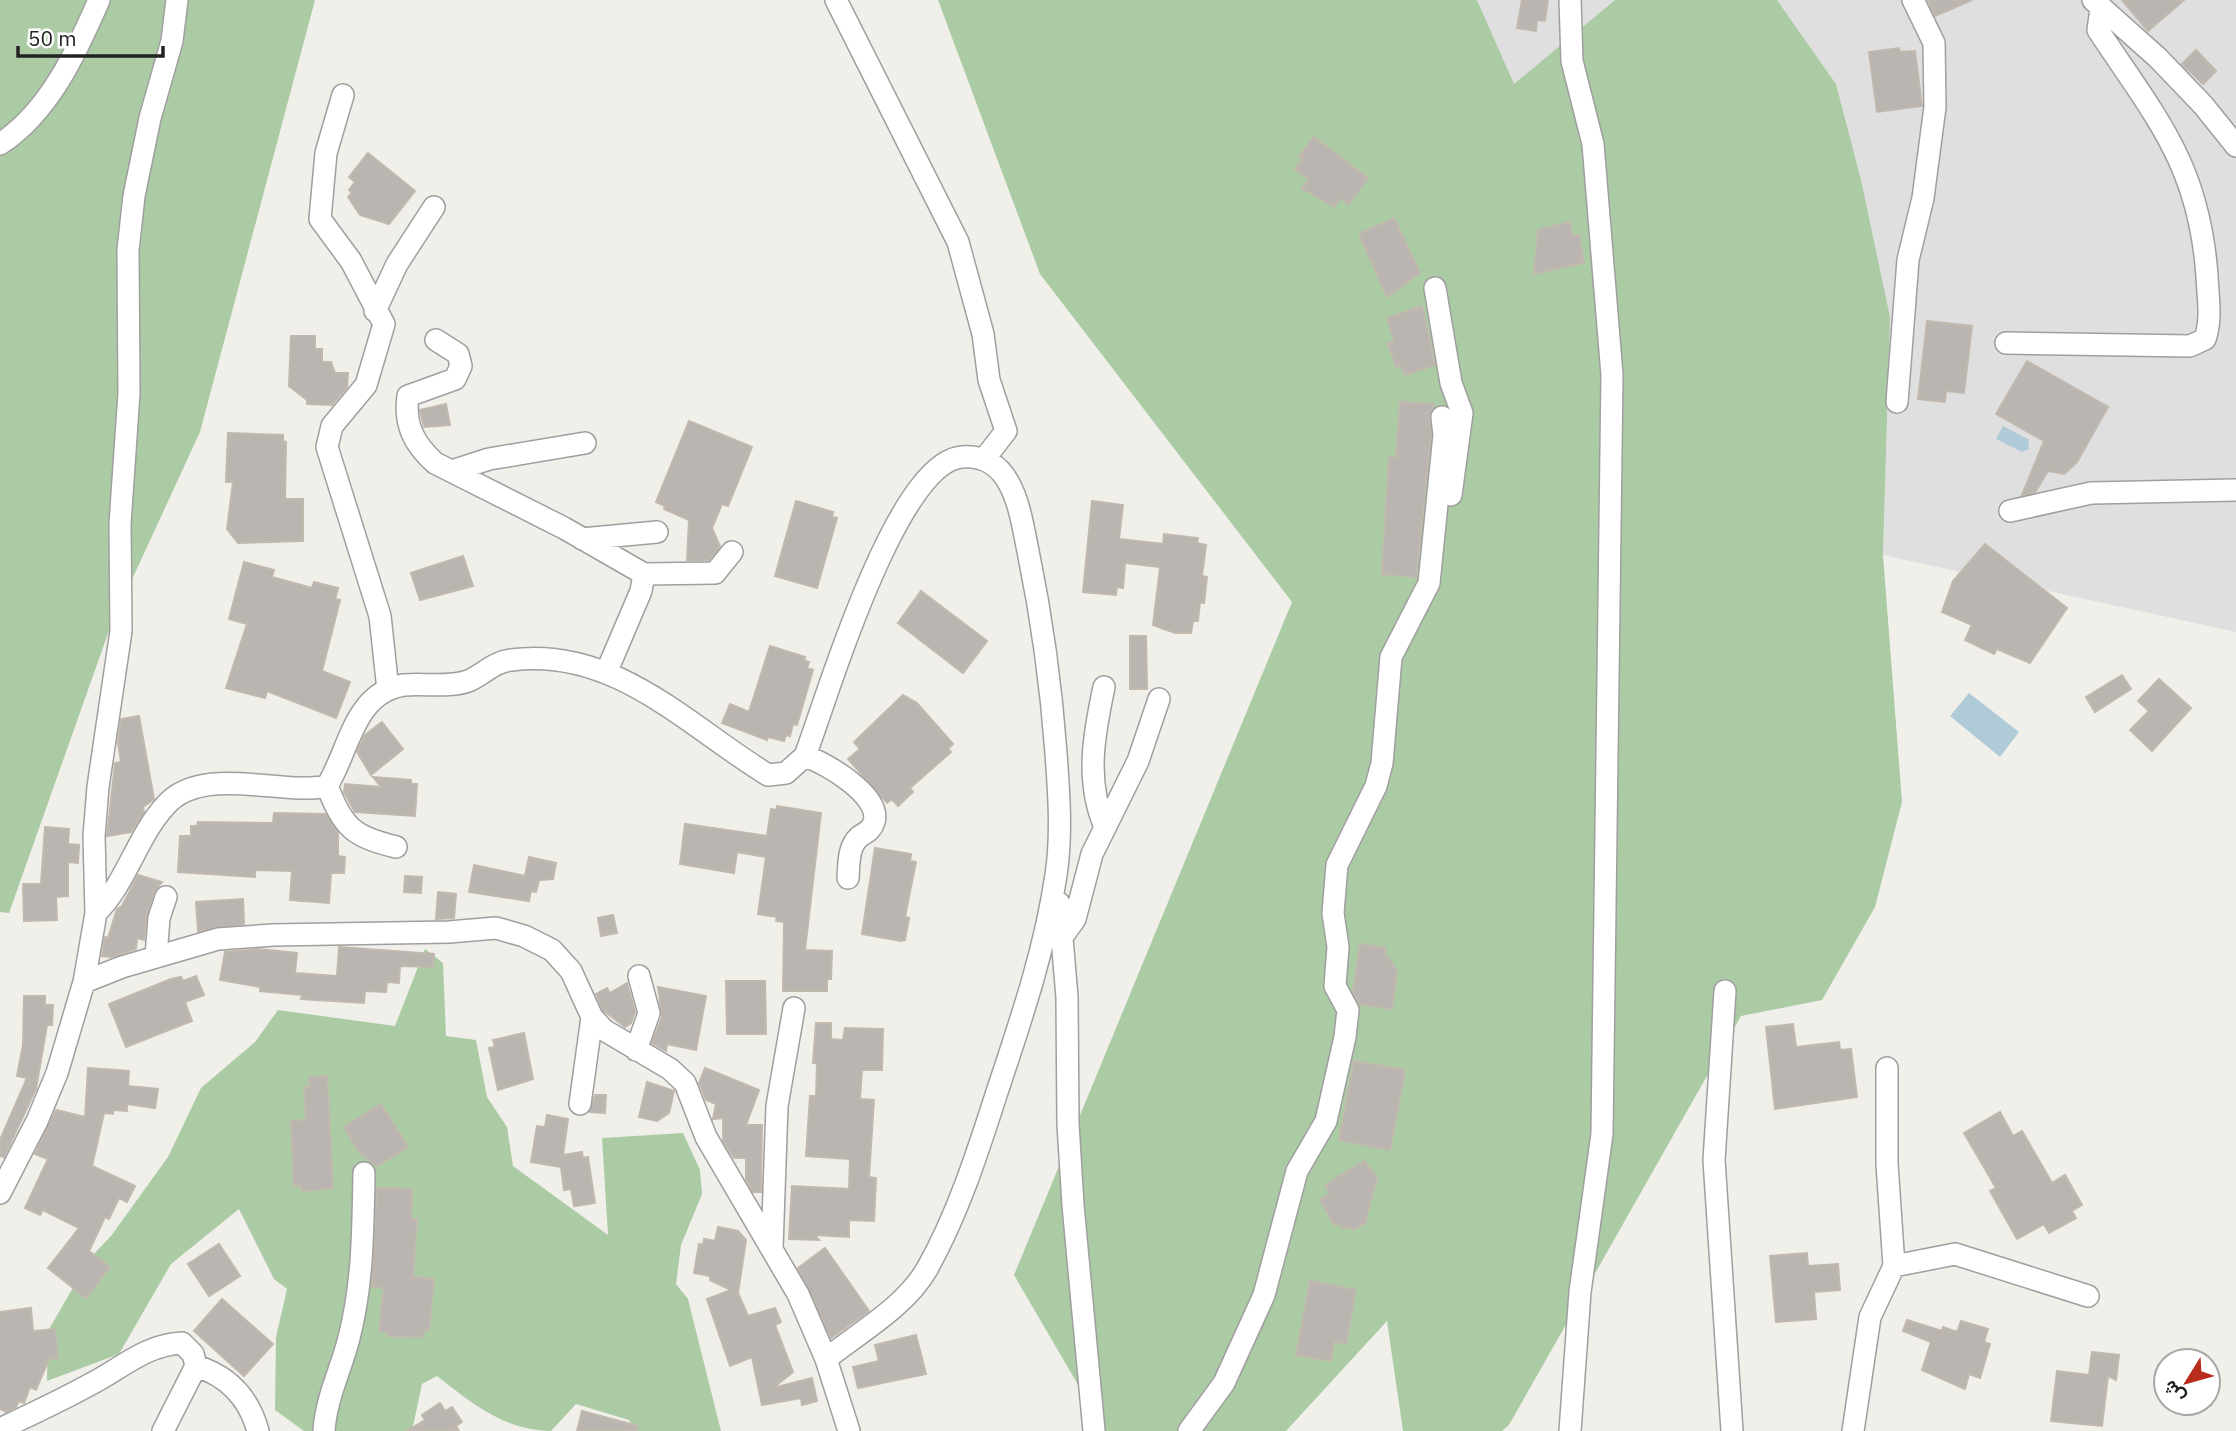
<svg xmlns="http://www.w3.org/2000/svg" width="2236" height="1431" viewBox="0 0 2236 1431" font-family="'IBM Plex Sans',Vazirmatn,sans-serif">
	<rect width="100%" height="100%" fill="#f1efea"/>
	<path fill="#e0dfdf" d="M1477 0H1615L1514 85Z
		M1777 0H2236V632L1883 555 1890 317 1836 84Z"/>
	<path fill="#abcba4" d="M0 0H315L200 432 111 625 9 913 0 912Z
		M938 0H1477L1514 84 1615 0H1777L1836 84 1861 180 1890 317 1883 555 1902 802 1875 907 1822 1000 1741 1016 1509 1425 1502 1431H1403L1387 1321 1286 1431H1105L1014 1275 1292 602 1040 274Z
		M425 949 443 963 446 1036 476 1040 487 1097 507 1127 513 1166 608 1235 602 1138 683 1133 700 1170 702 1194 681 1245 676 1284 688 1299 721 1431H635L629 1420 576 1404 551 1431C506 1431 471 1403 437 1376L422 1384 412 1431H304L275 1410 276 1337 287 1289 274 1279 239 1209 171 1264 119 1354 47 1381 48 1331 90 1258 111 1236 168 1157 201 1088 255 1042 278 1010 395 1026Z"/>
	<path fill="#b0cbd8" d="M2003 426 2028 439 2029 449 2022 452 1996 439Z
		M1969 693 2019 732 2000 757 1950 716Z"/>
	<path fill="#bab5b0" stroke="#c1b8ae" stroke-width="2" d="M1522 0H1548L1545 21 1537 20 1536 31 1517 28Z
		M1928 0H1972L1935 16Z
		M2122 0H2184L2148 31Z
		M1899 48 1900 52 1915 51 1922 106 1877 112 1869 52Z
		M2196 50 2216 71 2203 84 2182 64Z
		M1314 137 1368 178 1349 204 1341 198 1334 207 1302 188 1309 179 1295 169 1303 159 1299 156Z
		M368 153 415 191 389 224 360 215 348 197 352 193 349 190 355 182 349 177Z
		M1394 218 1420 273 1387 297 1359 234Z
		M1570 222 1572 236 1579 235 1584 263 1534 274 1538 230Z
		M1422 306 1435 365 1405 375 1401 365 1396 367 1388 343 1394 341 1387 318Z
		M1927 321 1972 326 1964 393 1946 391 1945 402 1918 399Z
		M291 336H315V349H322V362H331L335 373H348L347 387 332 405 307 404V400L289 386Z
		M2027 361 2108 407 2077 462 2064 474 2048 471 2035 492 2022 495 2044 441 1996 414Z
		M1400 402 1434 404 1429 418 1431 435 1416 577 1382 574 1389 457 1396 458Z
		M446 404 450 425 424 427 420 410Z
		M689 421 752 447 728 506 722 504 712 528 720 546 709 560H687L689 520 664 509 665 506 656 502Z
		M228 433 283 435V441L286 442 285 499H303V541L238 543 227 529 233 482H226Z
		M796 501 833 512 832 517 837 518 817 588 775 576Z
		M1092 501 1123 505 1119 539 1163 544 1164 534 1198 538 1197 543 1206 545 1202 576 1207 577 1204 603 1200 602 1198 621H1193L1191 633H1175L1153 625 1160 567 1125 563 1123 588 1117 587 1116 595 1083 592Z
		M1985 544 2067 608 2030 663 1997 649 1994 654 1965 640 1972 625 1942 612 1953 581Z
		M463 556 473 586 420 600 411 573Z
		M244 562 274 570 272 577 312 588 314 582 338 588 335 599 340 600 322 671 350 682 336 718 267 691 265 698 226 688 247 624 229 619Z
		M921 591 987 641 963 673 898 623Z
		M1130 636H1146L1147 689H1130Z
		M770 646 805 657 804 660 809 662 807 668 813 670 797 725 793 724 790 736 786 735 784 741 768 737 767 740 722 723 730 704 749 712Z
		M2122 675 2131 689 2095 712 2086 697Z
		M2159 679 2191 708 2152 751 2130 730 2149 711 2138 701Z
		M903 695 917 703 953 744 948 749 951 752 910 788 913 792 898 806 892 799 887 803 848 759 860 749 854 742Z
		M139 716 154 799 143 807 144 812 131 832 107 836 115 763 121 762 118 743 121 719Z
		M382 722 403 749 371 775 357 752 365 735Z
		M373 777 411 780V784H417L415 816 355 812 344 792 345 784 381 787Z
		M777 806 821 813 805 950 832 951 831 979H827V991H783L784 922 776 921 777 917 758 914 766 857 737 852 734 873 680 864 685 824 767 836 771 809 777 810Z
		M274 813 325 814 338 833V856L345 857 344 873H331L329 903 290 900 292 871 255 870V877L178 872 180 836H191V826H197L198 822 273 823Z
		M45 827 69 829 68 844 79 845 78 863 68 862V896L56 897 57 920 24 921 23 884H41Z
		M875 848 911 854 910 861 916 862 905 917 909 918 905 940 901 941 862 934Z
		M529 857 556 863 553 879 539 880 536 892 531 891 529 901 469 892 474 865 525 876Z
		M138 875 162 882 154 892 147 914 144 940 137 938 136 949 111 957 102 956 105 937 108 938 117 909 122 906Z
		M405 876 422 877 421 893 404 892Z
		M438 892 456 894 454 918 436 919Z
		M243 899 244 924 198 931 196 902Z
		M613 915 617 933 601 936 598 918Z
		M1360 944 1386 948 1385 953 1397 971 1392 1009 1360 1004 1353 992Z
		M339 947 434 954 433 967 400 966 399 983 387 982 386 992 365 991 364 1003 301 999 302 995 260 991V987L220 980 225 952 258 949 297 953 295 973 337 976Z
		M196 976 204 995 185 1002 192 1021 126 1047 109 1004 171 979 181 977 183 981Z
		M726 981H765L766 1034H727Z
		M627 983 635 1012 631 1023 625 1027 603 1010 596 994 607 988 610 993Z
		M658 987 706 996 696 1050 667 1044 666 1051 652 1043 662 1017Z
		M24 996H45V1005H53L52 1025H47L36 1089 4 1157 0 1156V1140L27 1078 17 1076 23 1045Z
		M816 1023H831V1039L843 1040 845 1028 883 1029 882 1070H862L860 1099 874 1100 869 1177 876 1178 874 1221 849 1220V1237L815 1235 819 1240 789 1239 792 1186 849 1189 850 1159 806 1156 810 1096H816L817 1063H813Z
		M1793 1024 1796 1047 1839 1042 1840 1050 1851 1049 1857 1097 1775 1109 1766 1027Z
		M524 1033 533 1079 498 1090 489 1048 495 1047 493 1040Z
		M1354 1061 1405 1070 1390 1150 1339 1140Z
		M88 1068 129 1071 128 1086 158 1089 155 1108 127 1104V1111L113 1110V1114L104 1113 92 1166 135 1186 127 1202 119 1198 109 1219 105 1217 89 1251 110 1267 86 1298 48 1268 79 1228 43 1210 40 1215 25 1208 48 1159 35 1154 56 1110 85 1117Z
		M705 1068 759 1090 746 1125H762L761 1192H753L746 1179V1158H734L723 1141V1118L713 1119 716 1104 706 1100 699 1083Z
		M327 1076 333 1188 302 1191V1186H294L291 1121 306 1120 304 1087H310L309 1077Z
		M647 1082 674 1091 669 1113 657 1121 639 1117Z
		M595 1095H606L605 1113 590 1112Z
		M381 1104 408 1147 377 1166 359 1152 344 1127Z
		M2000 1112 2013 1136 2022 1131 2052 1183 2065 1175 2082 1205 2072 1211 2076 1218 2049 1233 2044 1224 2017 1239 1990 1191 1996 1188 1964 1133Z
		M547 1115 568 1119 563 1155 582 1152 583 1158 588 1157 595 1203 574 1206 571 1189 564 1190 561 1167 531 1162 537 1126 545 1127Z
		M1364 1161 1377 1178 1365 1223 1353 1230 1349 1226 1344 1229 1339 1224 1335 1226 1320 1200 1330 1194 1325 1185Z
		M377 1188 412 1189 411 1219H417L413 1277 434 1279 429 1330H424L423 1337 387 1336 388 1332 379 1331 384 1288 372 1287Z
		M718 1227 738 1231 746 1240 738 1293 748 1316 775 1308 781 1322 775 1325 793 1372 773 1388 812 1378 817 1401 802 1405 801 1398 762 1405 752 1357 730 1366 707 1299 731 1290 710 1280V1276L694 1273 699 1244 703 1245 704 1239 715 1241Z
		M219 1244 240 1276 209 1296 188 1264Z
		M825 1248 869 1311 831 1338 798 1268Z
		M1807 1253 1808 1266 1838 1264 1840 1290 1814 1292 1816 1319 1776 1322 1770 1256Z
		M1310 1281 1356 1290 1346 1344 1334 1341 1331 1361 1296 1355Z
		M222 1299 273 1344 244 1376 194 1331Z
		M31 1308 33 1331 55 1329 58 1358 49 1359 36 1390 30 1387 24 1403 19 1401 16 1407 6 1412 0 1409V1312Z
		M1907 1320 1942 1331 1943 1327 1957 1332 1961 1321 1988 1329 1984 1342 1990 1344 1980 1378 1969 1374 1965 1389 1922 1370 1931 1342 1903 1331Z
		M916 1335 926 1374 858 1388 853 1367 879 1361 875 1345Z
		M2092 1352 2119 1355 2116 1380 2108 1376 2102 1426 2051 1421 2057 1371 2089 1375Z
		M440 1403 445 1411 452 1407 462 1422 456 1426 459 1431H407L425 1420 422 1415Z
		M582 1411 638 1426 637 1431H577Z"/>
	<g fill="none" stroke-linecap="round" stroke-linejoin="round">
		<g stroke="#9f9f9f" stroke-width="24">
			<path id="street" d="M836 0 958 242 983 334 989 380 1006 431 985 458
				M1570 0 1572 61 1593 144 1612 375 1602 1134 1580 1292 1570 1431
				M2093 0 2158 58 2203 105 2236 146
				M343 95 326 153 320 219 351 261 384 324 366 385 332 426 327 447 380 616 388 690
				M0 144C49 112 76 53 99 0
				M1435 288 1451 383 1462 413 1451 495
				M375 311 397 264 434 207
				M436 340 458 354 461 366 455 379 408 396C404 425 414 444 435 463L564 528 644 574 641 591 606 673
				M2006 343 2190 346 2205 339C2212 319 2208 298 2207 276 2199 164 2156 118 2098 30L2101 9
				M1897 402 1908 260 1923 198 1935 107 1934 43 1913 0
				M452 471 489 459 585 443
				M2010 511 2091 493 2236 490
				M582 539 657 532
				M644 574 715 573 732 552
				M1104 687C1094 734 1085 781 1105 827
				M805 756C826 763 882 796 874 822 871 831 866 832 859 837 848 847 849 864 848 878
				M327 786C344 828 352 836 396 847
				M1059 903 1067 997 1068 1124 1073 1205 1094 1431
				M96 913C127 882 137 836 166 805 202 764 283 796 327 786 349 751 354 692 404 685 424 683 450 688 468 681 483 675 493 662 511 660 614 646 688 726 768 775L786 773 805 756C827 698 896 462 962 457 1014 453 1020 513 1028 551 1042 619 1051 685 1056 753 1059 794 1062 835 1056 875 1045 950 1021 1020 997 1092 978 1151 958 1214 927 1269 905 1307 860 1332 826 1359
				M1062 937 1075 919 1092 854 1138 761 1159 699
				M156 956 159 918 166 897
				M84 982 122 967 218 939 273 935 449 932 496 928 524 936 552 950 571 971 592 1017 604 1030 670 1069 685 1083 706 1137 798 1294 826 1359 849 1431
				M1725 991 1714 1160 1732 1431
				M636 1050 649 1013 639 976
				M1887 1068V1164L1894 1266
				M580 1104 592 1017
				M0 1193 37 1121 57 1073 84 982 96 913 94 836 98 787 121 631 120 524 129 393 128 250 134 196 150 118 172 41 177 0
				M772 1248 777 1106 794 1008
				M196 1366C228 1376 249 1398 258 1431
				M0 1429C30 1415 60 1401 89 1385 121 1369 144 1345 182 1343L193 1354 196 1366 163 1431
				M324 1431C326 1398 341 1370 349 1338 363 1283 363 1229 364 1173
				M1189 1431 1224 1383 1264 1295 1297 1171 1326 1121 1345 1037 1348 1010 1335 986 1338 947 1333 913 1337 865 1376 786 1382 763 1391 657 1429 583 1444 435 1442 417
				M1853 1431 1870 1317 1894 1266 1955 1254 2088 1296"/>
		</g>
		<use href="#street" stroke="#fff" stroke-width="21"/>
	</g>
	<g transform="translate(2187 1382) rotate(233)"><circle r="33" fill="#ffffff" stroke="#a7a7a7" stroke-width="2"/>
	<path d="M0-5L12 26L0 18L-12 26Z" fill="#b92b1a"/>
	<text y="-10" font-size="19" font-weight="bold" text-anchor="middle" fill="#222222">ش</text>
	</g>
	<path d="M18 46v10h145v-10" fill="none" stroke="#222222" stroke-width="3.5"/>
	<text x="28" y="46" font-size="21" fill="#222222" stroke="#ffffff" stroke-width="5" paint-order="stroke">50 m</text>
</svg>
